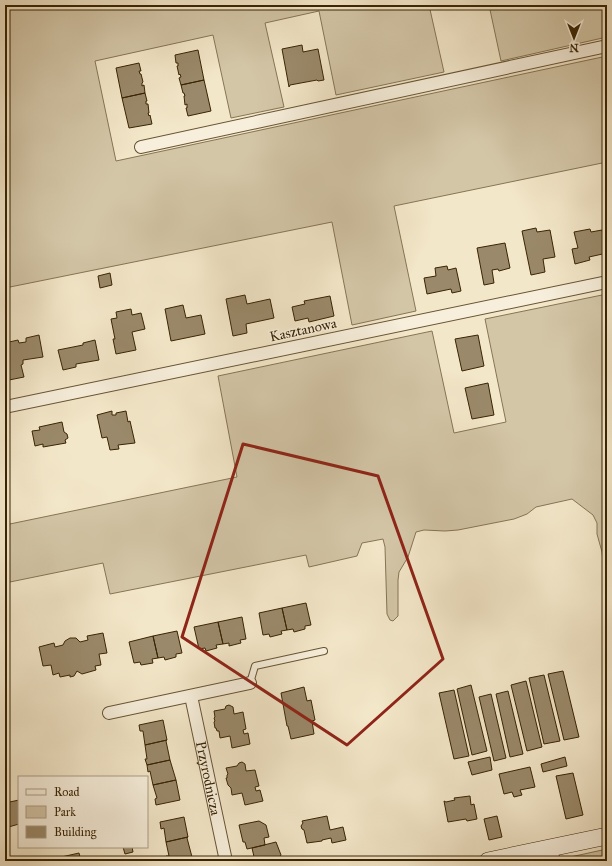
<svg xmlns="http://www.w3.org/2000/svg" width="612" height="866" viewBox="0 0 612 866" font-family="'IM FELL Great Primer',serif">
	<rect width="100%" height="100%" fill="#f3e7c9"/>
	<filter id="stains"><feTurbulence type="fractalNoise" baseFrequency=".005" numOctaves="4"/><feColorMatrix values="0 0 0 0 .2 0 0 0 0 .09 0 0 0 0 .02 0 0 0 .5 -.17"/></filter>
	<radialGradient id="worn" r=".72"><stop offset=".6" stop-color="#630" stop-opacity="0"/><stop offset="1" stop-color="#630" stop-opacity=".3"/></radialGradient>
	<path fill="#d3c6a7" stroke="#867555" d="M5 5H429L444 72 336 95 319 11 265 23 284 107 231 118 213 35 95 61 116 161 607 56V162L394 206 416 311 352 325 332 222 5 288Z
		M489 5H607V37L501 61Z
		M607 294V577L604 572 602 552 597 534V523L593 515 572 499 536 507 527 514 514 519 458 530 445 531 424 530 416 532 408 557 399 572 398 580V616L393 621 390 620 387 614 385 547 383 539 362 543 357 556 309 567 306 555 110 594 103 563 5 583V525L237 477 218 376 432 331 454 433 506 422 485 319Z
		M607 849V861H562L561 859Z"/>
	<path fill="#9a896a" stroke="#392403" d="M302 45 303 52 318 49 324 80 318 81 317 80 290 85 289 87 282 49Z
		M198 50 204 80 181 85 179 78 181 77 180 74 179 75 177 66H178V63H176L175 55Z
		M139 63 141 71H139L140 74H141L143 82 142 83V86L144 85 145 93 122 98 116 68Z
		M204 80 211 111 188 116 186 108H187V104L185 105 184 96H185L184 93H183L181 85Z
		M145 93 147 101H146V104H148L149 113H148L149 116 150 115 152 124 129 128 122 98Z
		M536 228 537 232 550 230 555 257 543 259 545 272 531 275 522 231Z
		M590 229 591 232 602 230 607 253 589 257 590 260 575 264 572 249 578 248 574 232Z
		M505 243 510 268 499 271 498 269 492 270 494 283 484 285 477 248Z
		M447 266 448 270 456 268 461 291 452 293 451 289 427 294 424 278 436 276 435 268Z
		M110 273 112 285 100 288 98 276Z
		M245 295 247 304 270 299 274 318 246 324 247 333 233 336 226 299Z
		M330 296 334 316 309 322 308 318 295 321 292 307 305 304 304 301Z
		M183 305 186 318 201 315 205 334 171 341 165 309Z
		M131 309 132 315 141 313 145 329 132 332 136 350 116 354 113 339H115L111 319 117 318 116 312Z
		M39 335 43 357 23 360V364L21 365 24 377 9 380 6 364H8L5 343 18 340 19 343 26 342V338Z
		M478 335 484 366 462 371 455 339Z
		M95 340 99 360 76 364V367L63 370 58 350 83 345V343Z
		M488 383 494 415 472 419 465 388Z
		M112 411V415H116V413L126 411 128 422 130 421 135 443 118 445 119 449 110 450 107 437 102 438 97 415Z
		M62 422 64 432 67 434 68 438 65 440 66 443 43 447V444L35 446 32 431 40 430 39 427Z
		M306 603 311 625 305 626V629L294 632 293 629 287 630 282 608Z
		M282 608 287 630 281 631 282 634 270 637 269 634 263 635 259 613Z
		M242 617 246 639 240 640 241 643 229 646V643L223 644 218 622Z
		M218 622 223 644 216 645 217 648 206 651 205 648 199 649 194 627Z
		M177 631 182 653 176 654V657L165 660 164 657 158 658 153 636Z
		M103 633 107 653 99 654 101 665 95 666 96 670 82 674 77 671 74 676 70 677V675L60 677 59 673 53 675 51 665 43 666 39 647 54 643 55 647 63 645 65 641 70 638H76L80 642 88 640 87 636Z
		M153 636 158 658 152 659 153 663 141 665 140 662 134 663 129 642Z
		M563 671 579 737 564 740 548 674Z
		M544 675 560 741 544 744 529 678Z
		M526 681 542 747 527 751 511 685Z
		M471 685 487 751 472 755 457 689Z
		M304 687 307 701 311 700 315 720 312 721 314 734 291 739 288 726H287L281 693Z
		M454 690 469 756 454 759 439 693Z
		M508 691 523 754 510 757 496 694Z
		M491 694 506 758 494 761 479 697Z
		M229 705 233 707 234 714 243 712 246 729 243 730 244 734 248 733 250 744 232 748 230 736 220 738 219 731H217L216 728H215L214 722 215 721 214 718 215 717 214 711 225 709 226 706Z
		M163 720 167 740 145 745 143 731H140L139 725Z
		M167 740 166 741 170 760 147 765 145 759H147L145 745Z
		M490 757 492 770 472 775 468 762Z
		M565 757 567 766 543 772 541 764Z
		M170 760 176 780 153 785 150 771 148 772 147 765Z
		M242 762 245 764 246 771 255 770 259 786 255 787 256 791 260 790 263 801 245 805 242 793 232 795 231 788 228 785 226 778H227V775L228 774 226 768 237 766 239 763Z
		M530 767 535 787 520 790 522 795 514 797 512 792 504 794 499 774Z
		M573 773 583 815 566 819 556 776Z
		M176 780 180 800 156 805 155 799 157 798 153 785Z
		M470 796 471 805 474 804 477 819 467 821 466 819 448 822 444 801 446 802 455 800 454 798Z
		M19 800V824L5 828V809L6 808 5 803Z
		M327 816 330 830 343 827 346 840 332 843 331 838 322 840V841L307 843 304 830 302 829 301 826 303 823 302 821Z
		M497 816 502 837 489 840 484 819Z
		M184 817 188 837 166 842 164 828 161 829 160 822Z
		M259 821 266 825 269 837 264 838 265 845 247 849 245 842H243L239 825Z
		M188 837 187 838 192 857 175 861H167L166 856H169L166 842Z
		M276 842 281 855 279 858 280 861H255L252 848Z
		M123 847H132L133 852 125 854Z
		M79 853 81 861H57V858Z"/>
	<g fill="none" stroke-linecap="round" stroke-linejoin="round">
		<g stroke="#685534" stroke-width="8">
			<path id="lane" d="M250 683 255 666 324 651
				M554 849 557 861"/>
		</g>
		<g stroke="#685534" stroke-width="14">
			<g id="street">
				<path d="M141 147 607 46"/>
				<path d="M5 407 607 282"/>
				<path id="s1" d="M191 696 226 861"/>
				<path d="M109 713 250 683"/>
			</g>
		</g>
		<g stroke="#392403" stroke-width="18">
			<path id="secondary" d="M488 861 607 836"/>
		</g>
		<use href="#lane" stroke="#f7efdc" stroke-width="6"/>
		<use href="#street" stroke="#f7efdc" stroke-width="12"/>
		<use href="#secondary" stroke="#f7efdc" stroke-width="17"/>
	</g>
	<path fill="none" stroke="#8f2418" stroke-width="3" stroke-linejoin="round" d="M243 444 378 476 443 659 347 745 182 637Z"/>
	<g text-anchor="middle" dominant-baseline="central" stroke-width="3" stroke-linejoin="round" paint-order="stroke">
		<g font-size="14" fill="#392403" stroke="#f7efdc">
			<text transform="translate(303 330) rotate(-12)">Kasztanowa</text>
			<text stroke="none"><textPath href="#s1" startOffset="84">Przyrodnicza</textPath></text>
		</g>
	</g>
	<rect width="612" height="866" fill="none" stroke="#f3e7c9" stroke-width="20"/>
	<rect x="6" y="6" width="600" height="854" fill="none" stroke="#392403" stroke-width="2"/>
	<rect x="10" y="10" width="592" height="846" fill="none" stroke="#392403"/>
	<rect x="18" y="776" width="130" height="72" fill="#f7efdc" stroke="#ab9e85"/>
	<rect x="26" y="789" width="20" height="6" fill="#f7efdc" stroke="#ab9e85"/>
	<text x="54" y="796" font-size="12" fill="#392403">Road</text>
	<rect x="26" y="806" width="20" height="12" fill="#d3c6a7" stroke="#ab9e85"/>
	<text x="54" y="816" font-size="12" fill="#392403">Park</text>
	<rect x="26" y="826" width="20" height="12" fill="#9a896a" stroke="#ab9e85"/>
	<text x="54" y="836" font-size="12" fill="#392403">Building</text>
	<g transform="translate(574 38) rotate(180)" stroke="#f7efdc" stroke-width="3" paint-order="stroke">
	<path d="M0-3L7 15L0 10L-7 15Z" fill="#392403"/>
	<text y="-6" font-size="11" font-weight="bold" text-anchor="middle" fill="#392403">N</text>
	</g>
	<rect width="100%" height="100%" filter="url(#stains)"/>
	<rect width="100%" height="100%" fill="url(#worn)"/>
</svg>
